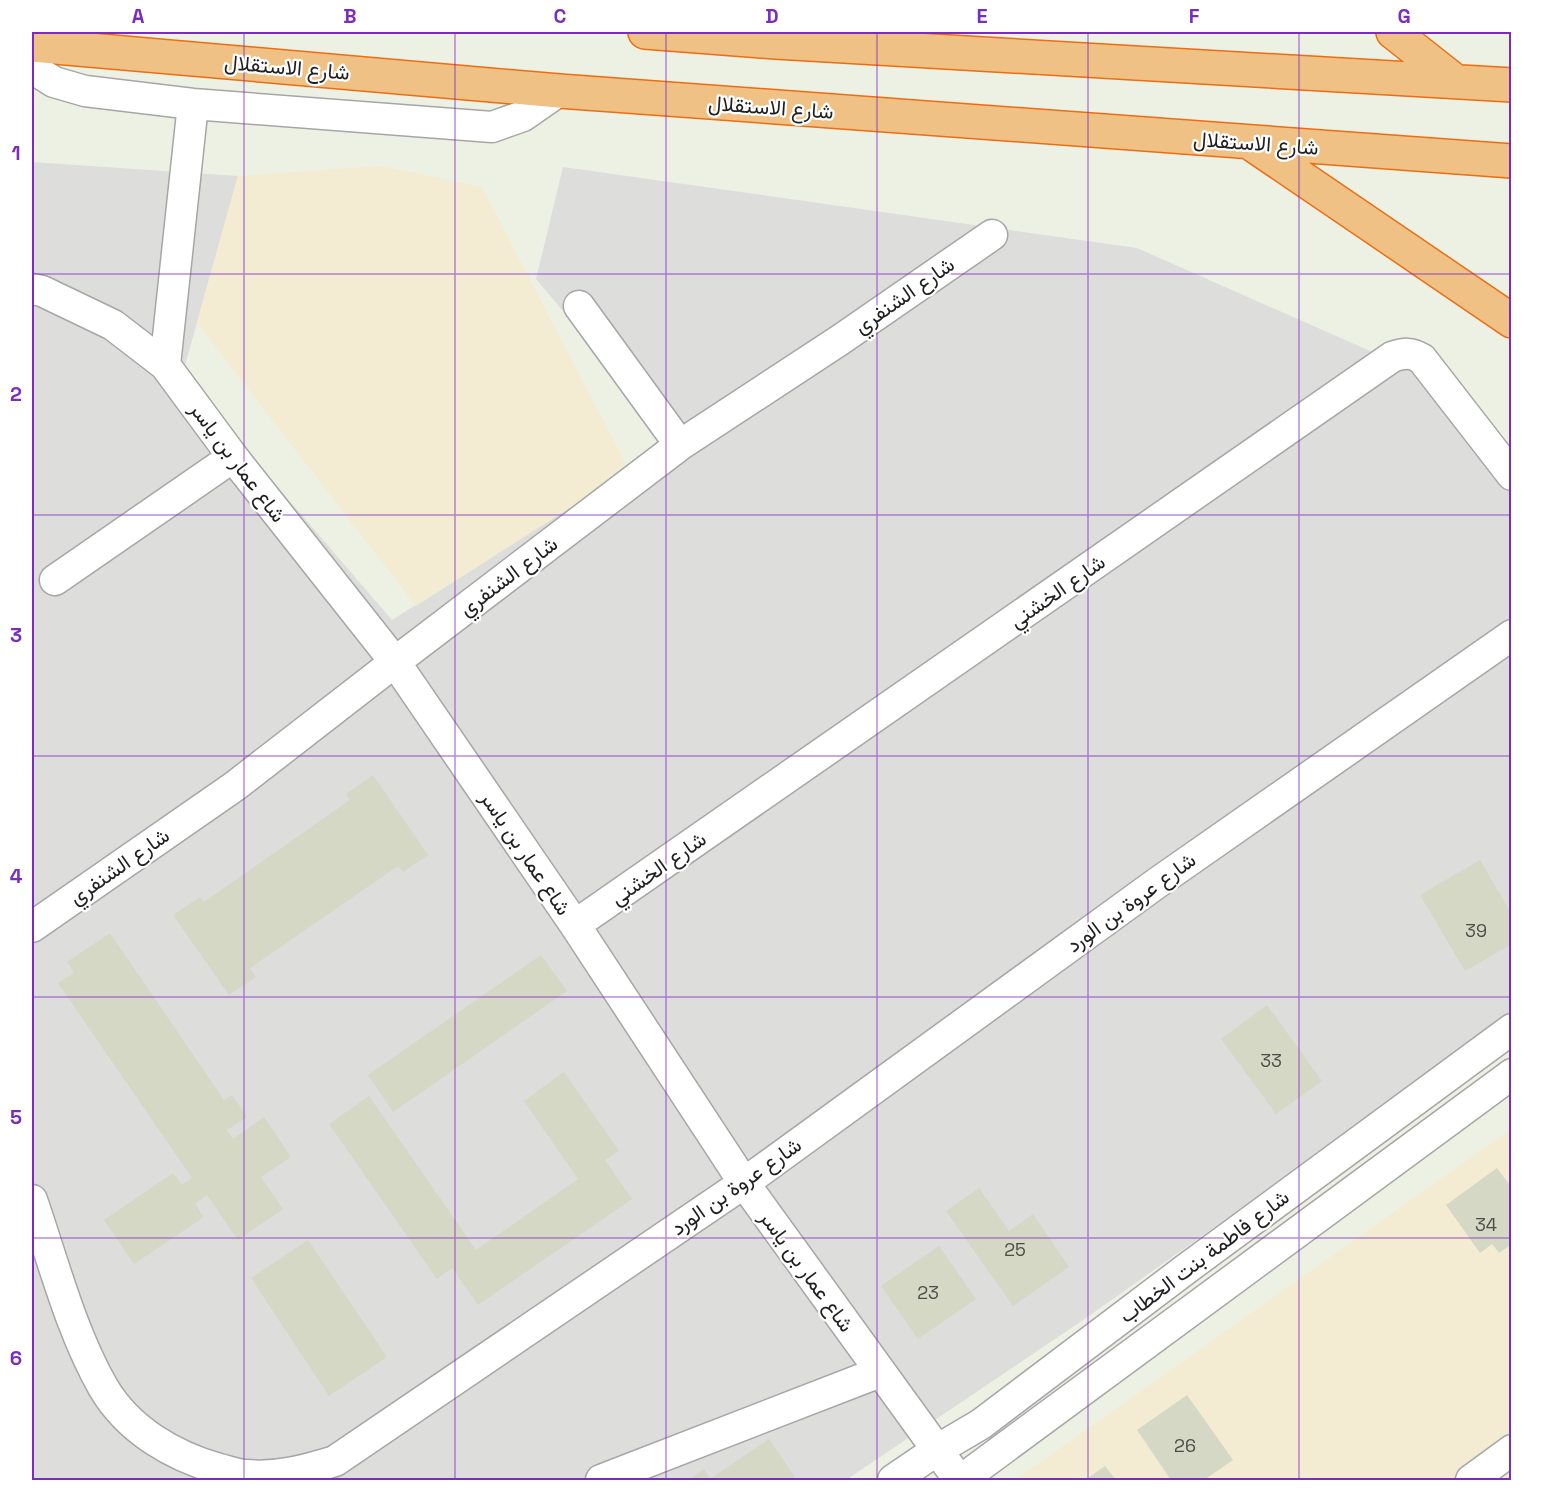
<svg xmlns="http://www.w3.org/2000/svg" width="1543" height="1512" viewBox="0 0 1543 1512" font-family="'Space Grotesk',Vazirmatn,sans-serif">
	<rect width="100%" height="100%" fill="#ecf1e4"/>
	<path fill="#dddddc" d="M32 162 238 176 182 376 392 620 673 442 536 279 563 167 1137 248 1420 373 1511 486V1017L1086 1318 846 1480H32Z"/>
	<path fill="#f3ecd2" d="M381 166 482 187 629 470 416 606 197 323 238 176Z
		M1511 1129V1480H1015Z"/>
	<path fill="#d4d8c4" d="M373 775 428 855 403 872 398 866 250 968 256 977 229 995 173 915 200 897 204 902 350 800 346 794Z
		M1480 860 1512 915V944L1465 971 1420 895Z
		M110 933 224 1100 232 1095 247 1117 227 1130 233 1139 264 1117 291 1157 261 1177 283 1209 238 1240 207 1195 195 1204 204 1217 134 1264 104 1220 173 1173 182 1185 192 1178 58 983 74 973 67 962Z
		M541 955 567 991 393 1112 368 1075Z
		M1267 1005 1322 1081 1276 1114 1221 1039Z
		M564 1072 619 1151 605 1160 632 1199 478 1305 452 1268 437 1279 329 1124 369 1096 476 1250 578 1179 524 1101Z
		M1497 1168 1512 1188V1244L1499 1253 1492 1244 1480 1253 1446 1205Z
		M979 1188 1009 1231 1033 1214 1069 1267 1013 1306 946 1211Z
		M308 1240 387 1357 329 1396 251 1278Z
		M939 1246 976 1299 918 1339 881 1286Z
		M1187 1395 1233 1460 1204 1480H1171L1137 1430Z
		M769 1439 795 1477 789 1480H688L704 1469 710 1479Z
		M1105 1466 1116 1480H1085Z"/>
	<g fill="none" stroke-linecap="round" stroke-linejoin="round">
		<g stroke="#a6a6a6" stroke-width="33">
			<path id="street" d="M32 68 54 82 85 91 193 104 492 127 523 116 559 91
				M32 289 42 291 113 325 165 365 233 457 395 662 575 925 744 1183 959 1480
				M579 306 680 445
				M165 365 193 104
				M55 580 233 457
				M575 925 1392 357C1404 353 1411 352 1422 359L1512 475
				M32 927 235 786 395 662 680 445 840 340 992 235
				M32 1200C53 1261 71 1331 103 1387 128 1430 173 1456 219 1469 228 1471 237 1475 246 1475 277 1478 306 1470 335 1461L744 1183 1157 883 1512 635
				M601 1480 880 1372
				M893 1480 937 1450 981 1424 1186 1269 1512 1029
				M961 1480 1512 1074
				M1471 1480 1512 1450"/>
		</g>
		<g stroke="#ed6d13" stroke-width="36">
			<path id="highway" d="M645 32 776 42 1512 85
				M1393 32 1455 81
				M32 45 559 91 1512 161
				M1252 144 1512 321"/>
		</g>
		<use href="#street" stroke="#fff" stroke-width="30"/>
		<use href="#highway" stroke="#f0c184" stroke-width="33"/>
	</g>
	<path fill="none" stroke="#7b2cbf" stroke-width="1.5" stroke-opacity="0.55" d="M244 32V1480M455 32V1480M666 32V1480M877 32V1480M1088 32V1480M1299 32V1480M32 274H1512M32 515H1512M32 756H1512M32 997H1512M32 1238H1512"/>
	<g text-anchor="middle" dominant-baseline="central" stroke-width="4.5" stroke-linejoin="round" paint-order="stroke">
		<g font-size="18" fill="#4c4d48">
			<text x="1476" y="930">39</text>
			<text x="1271" y="1060">33</text>
			<text x="1486" y="1224">34</text>
			<text x="1015" y="1249">25</text>
			<text x="928" y="1292">23</text>
			<text x="1185" y="1445">26</text>
		</g>
		<g font-size="21" fill="#1f1f1f" stroke="#fff">
			<text transform="translate(287 67) rotate(5)">شارع الاستقلال</text>
			<text transform="translate(771 107) rotate(4)">شارع الاستقلال</text>
			<text transform="translate(1256 143) rotate(4)">شارع الاستقلال</text>
			<text transform="translate(904 295) rotate(-35)">شارع الشنفري</text>
			<text transform="translate(238 462) rotate(53)">شاع عمار بن ياسر</text>
			<text transform="translate(508 576) rotate(-37)">شارع الشنفري</text>
			<text transform="translate(1057 591) rotate(-35)">شارع الخشني</text>
			<text transform="translate(526 853) rotate(56)">شاع عمار بن ياسر</text>
			<text transform="translate(119 866) rotate(-35)">شارع الشنفري</text>
			<text transform="translate(658 868) rotate(-35)">شارع الخشني</text>
			<text transform="translate(1131 902) rotate(-36)">شارع عروة بن الورد</text>
			<text transform="translate(736 1186) rotate(-35)">شارع عروة بن الورد</text>
			<text transform="translate(1204 1256) rotate(-37)">شارع فاطمة بنت الخطاب</text>
			<text transform="translate(807 1271) rotate(54)">شاع عمار بن ياسر</text>
		</g>
	</g>
	<rect width="1543" height="1512" fill="none" stroke="#ffffff" stroke-width="66"/>
	<rect x="33" y="33" width="1477" height="1446" fill="none" stroke="#7b2cbf" stroke-width="2"/>
	<g font-size="20" text-anchor="middle" font-weight="bold" fill="#7b2cbf">
		<text x="138" y="23">A</text>
		<text x="350" y="23">B</text>
		<text x="560" y="23">C</text>
		<text x="772" y="23">D</text>
		<text x="982" y="23">E</text>
		<text x="1194" y="23">F</text>
		<text x="1404" y="23">G</text>
		<text x="16" y="160">1</text>
		<text x="16" y="401">2</text>
		<text x="16" y="642">3</text>
		<text x="16" y="883">4</text>
		<text x="16" y="1124">5</text>
		<text x="16" y="1365">6</text>
	</g>
</svg>
